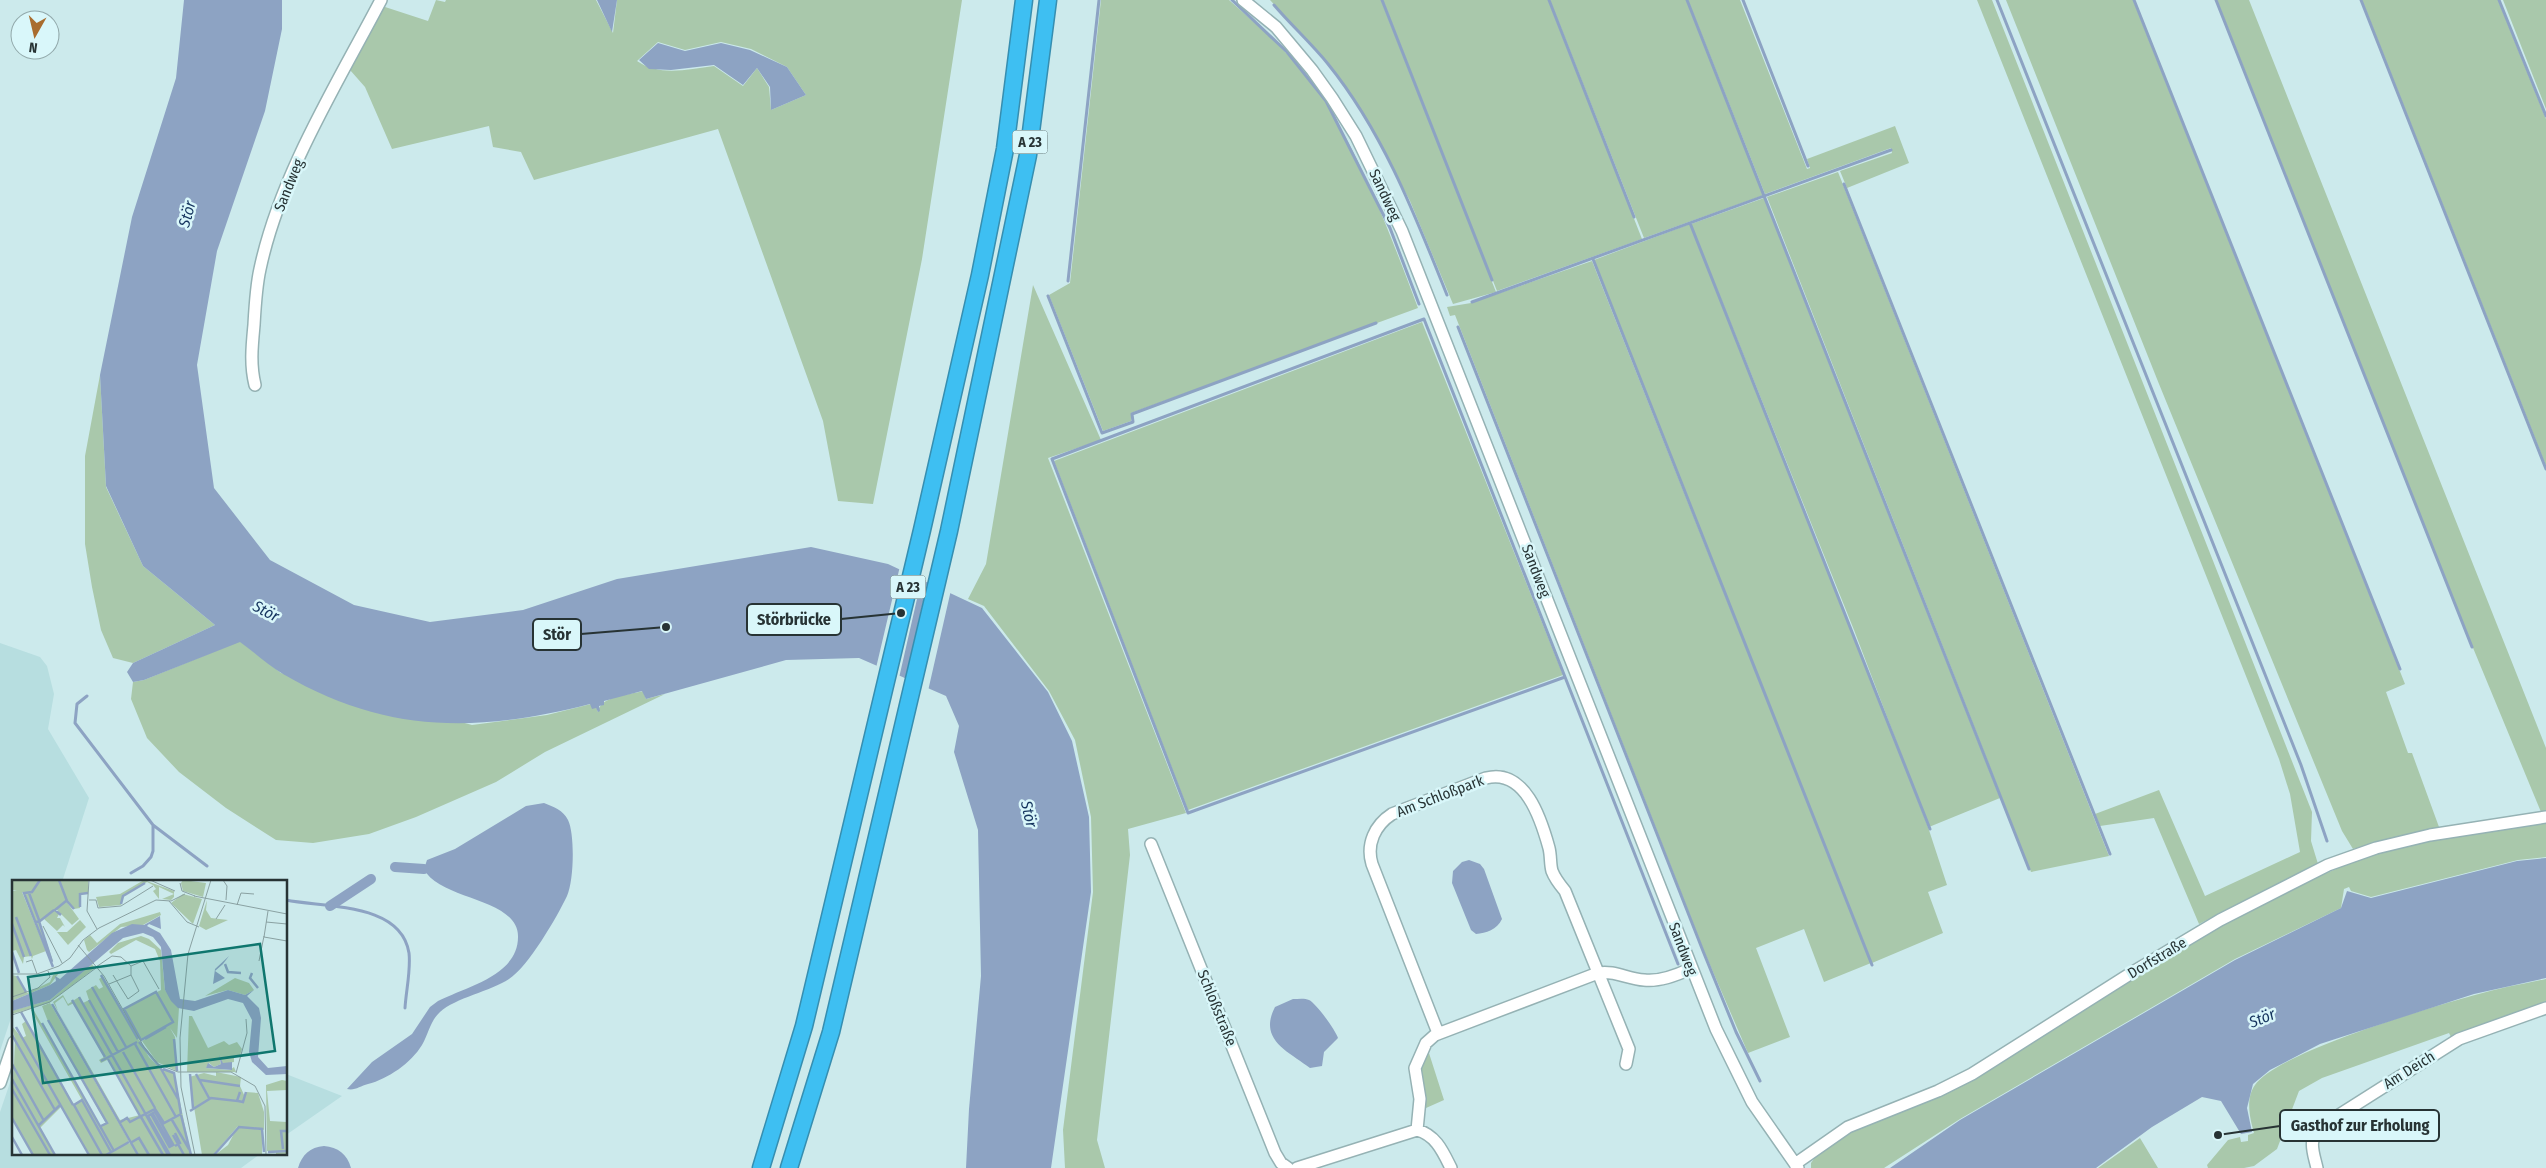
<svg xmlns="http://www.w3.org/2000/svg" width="2546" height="1168" viewBox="0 0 2546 1168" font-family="'Fira Sans Condensed',sans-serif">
	<rect width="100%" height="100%" fill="#cceaec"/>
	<path fill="#b7dee0" d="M0 643 40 657 47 666 54 694 48 729 89 798 62 882H14V1009L0 1051Z
		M14 1071V1154H260L241 1168H0V1112Z
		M286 1074 342 1096 286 1135Z"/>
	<path fill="#a9c8ab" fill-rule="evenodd" d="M436 0 445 2 446 0H596L613 33 617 0H962L922 259 873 504 838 501 823 421 718 129 534 180 521 152 493 147 489 126 392 149 365 87 350 70 382 6 428 21ZM658 42 685 50 721 42 751 49 787 67 806 95 771 110 769 87 757 68 743 86 714 66C688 69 660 77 637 61Z
		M1101 0H1229C1264 31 1301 63 1326 103 1365 166 1392 239 1418 308L1131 413V421L1103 431 1049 295 1070 283Z
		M1270 0H1381L1496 292 1453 304 1410 201 1369 123 1329 64Z
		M1383 0H1548L1642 239 1497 291Z
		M1550 0H1686L1764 195 1644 238Z
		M1688 0H1740L1807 169 1810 168 1807 159 1895 126 1909 163 1847 188 1840 171 1892 153 1891 148 1765 194Z
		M1977 0H1992L2312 812 2311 841 2318 864 2199 924 2154 818 2100 826 2095 814 2159 790 2205 896 2300 852 2290 794 2279 759Z
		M2006 0H2133L2405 684 2386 692 2408 753H2412L2439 827 2353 849 2342 831 2159 384Z
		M2217 0H2249L2546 748V811L2541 812 2471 643Z
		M2362 0H2498L2546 119V466Z
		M2503 0H2546V109Z
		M1838 172 2109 856 2031 872 1767 197Z
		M1764 198 2000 798 1929 827 1854 630 1691 224Z
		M1690 224 1852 630 1928 827 1947 885 1928 892 1943 933 1872 963 1594 260Z
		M1592 261 1871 963 1824 982 1804 929 1756 948 1790 1037 1748 1053 1704 951 1455 315 1450 316 1447 307 1471 303Z
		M1033 285 1101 440 1048 458 1186 813 1128 829 1130 855 1097 1140 1105 1168H1065L1063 1130 1093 892 1091 817 1075 740 1049 691 984 606 968 599 986 564Z
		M1422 322 1563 675 1188 810 1054 461Z
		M100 375 106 487 143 566 215 625 133 663 113 658 101 630 92 587 85 544V456Z
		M240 641 281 673 472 725 547 715 591 704 596 707 598 712C600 696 629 695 643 691L646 699 665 694 545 752 496 782 416 817 369 834 313 843 276 840 226 808 179 772 147 738 131 699 133 682 144 680Z
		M2546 822V857L2518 860 2371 897 2351 891 2349 887 2344 889 2341 908 2235 959 1960 1119 1884 1168H1811V1163L1821 1149 1845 1134 1954 1089 1981 1076 2104 995 2220 926 2301 884 2364 857 2431 839Z
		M2546 979V1005L2452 1039 2449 1033 2322 1078 2299 1091 2277 1149 2254 1166 2244 1168H2208L2207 1165 2228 1140 2240 1137 2241 1142 2248 1141V1135L2254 1133C2250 1118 2245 1099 2255 1085 2276 1053 2434 1006 2475 995 2499 988 2523 984 2546 979Z
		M1428 1050 1444 1100 1426 1108C1424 1089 1412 1067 1428 1050Z
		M2140 1138 2158 1168H2098Z"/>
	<path fill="#8da3c3" d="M184 0H282V29L265 111 217 251 197 365 214 488 270 560 354 605 430 622 523 610 617 579 811 547 888 564 982 608 1048 692 1072 741 1089 817 1091 892 1051 1168H966L969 1109 981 976 978 830 954 752 959 726 946 696 859 658 786 660 646 699 642 691 604 701V705L599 706 600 711 598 712 596 708 592 709 590 704C477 733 386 734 283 674 268 665 254 652 240 642L144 680 133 682 127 672 133 663 215 625 143 566 106 486 100 375 132 217 176 78Z
		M597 0H617L612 32Z
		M658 43 685 51 721 43 750 50 787 67 806 95 771 110 770 87 757 68 743 85 714 65 671 70 649 69 639 60Z
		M544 803C554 807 563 810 568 820 575 834 574 881 567 896 557 917 528 967 509 979 491 991 455 998 440 1012 430 1021 429 1033 422 1045 411 1063 388 1079 368 1084 360 1086 355 1091 347 1089L372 1062 412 1034 430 1007 438 1001C468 986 519 975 518 936 518 898 439 900 424 869L427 860 455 849 526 806Z
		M2546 858V978L2474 994 2320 1044 2270 1070 2253 1084 2247 1108 2252 1132 2241 1134 2221 1101 2202 1097 2152 1127 2096 1168H1890L1960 1120 2235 960 2341 908 2347 891 2371 898 2517 861Z
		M1469 860 1480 864 1484 869 1502 919C1497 930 1486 933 1476 934L1471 930 1452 883 1453 871 1462 862Z
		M1293 999C1298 999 1305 998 1309 1000 1316 1003 1336 1031 1338 1038L1324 1052 1322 1066 1310 1068C1288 1051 1258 1040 1275 1007Z
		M324 1146C338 1147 347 1154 351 1168H298C302 1155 310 1147 324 1146Z"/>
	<path fill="#cceaec" d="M900 566 922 577 899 678 876 668Z
		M928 580 951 590 928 691 905 681Z"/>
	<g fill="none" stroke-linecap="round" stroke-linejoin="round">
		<path stroke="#8da3c3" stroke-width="3" d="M1232 0 1287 52 1326 101 1390 228 1419 304
			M1382 0 1492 280
			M1549 0 1634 217
			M1687 0 2029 869
			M1743 0 1808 166
			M1997 0 2301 765 2327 841
			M2134 0 2400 669
			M2216 0 2472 647
			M2361 0 2546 469
			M2499 0 2546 116
			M1274 5C1291 25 1311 43 1328 64 1383 132 1415 215 1447 295
			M1844 184 2110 854
			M1690 223 1930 829
			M1593 259 1872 965
			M1068 281 1099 0
			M1048 296 1102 433 1133 422 1132 414 1376 323
			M1472 302 1891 150
			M1424 319 1565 677 1188 813 1052 459Z
			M1458 327 1703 951 1736 1032 1760 1081
			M1565 677 1678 964
			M87 696 77 704 75 723 153 825V851L151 857 143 866 131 873
			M153 825 207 866
			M286 900C325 908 401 902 409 953 411 970 406 991 405 1008"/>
		<path stroke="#8da3c3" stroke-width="10" d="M395 867 424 869
			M330 906 371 879"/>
		<g stroke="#95b2b4" stroke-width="14">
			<path id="minor" d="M1243 0 1276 27 1312 70 1332 98 1356 136 1402 231 1716 1029 1752 1102 1798 1168
				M255 385C250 365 252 346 254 325 255 307 256 287 260 269 280 175 337 84 381 0
				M1151 844 1275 1153 1281 1163 1288 1168
				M1438 1033 1372 864C1366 844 1375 825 1392 814L1486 778C1525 768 1541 819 1549 848 1551 856 1550 864 1552 871 1555 879 1560 885 1565 891L1629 1049 1626 1064
				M0 1083 14 1042
				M1417 1130 1420 1099 1415 1068 1426 1043 1435 1035 1598 973C1614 970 1628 979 1644 980 1659 982 1677 975 1690 969
				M1795 1164 1848 1127 1938 1091 1972 1074 2133 972 2220 920 2328 865 2376 848 2430 835 2546 817
				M1297 1168 1417 1130C1436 1135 1443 1152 1451 1168
				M2317 1168C2312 1147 2307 1140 2325 1124L2459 1039 2546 1008"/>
		</g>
		<g stroke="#368eb0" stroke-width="19">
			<path id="highway" d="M761 1168 804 1026 922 530 980 275 1005 149 1024 0
				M789 1168 831 1032 949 531 1028 155 1048 0"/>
		</g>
		<use href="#minor" stroke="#fff" stroke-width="11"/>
		<use href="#highway" stroke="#3ebff2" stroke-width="16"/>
	</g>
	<g text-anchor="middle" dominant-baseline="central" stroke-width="5" stroke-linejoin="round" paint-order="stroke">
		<g fill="#d9f7fa" stroke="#5c6e6f" stroke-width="1">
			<rect x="1012.5" y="130.5" width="35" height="23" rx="4"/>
			<rect x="890.5" y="575.5" width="35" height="23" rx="4"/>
		</g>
		<g font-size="14" font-weight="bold" fill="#273334">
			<text x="1030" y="142">A 23</text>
			<text x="908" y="587">A 23</text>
		</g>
		<g font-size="15" fill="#273334" stroke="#d9f7fa">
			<text transform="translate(289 185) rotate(-68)">Sandweg</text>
			<text transform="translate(1385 195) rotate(65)">Sandweg</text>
			<text transform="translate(1536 571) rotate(69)">Sandweg</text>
			<text transform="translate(1440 796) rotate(-21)">Am Schloßpark</text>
			<text transform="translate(1683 949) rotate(69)">Sandweg</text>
			<text transform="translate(2157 958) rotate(-31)">Dorfstraße</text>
			<text transform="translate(1217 1008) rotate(68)">Schloßstraße</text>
			<text transform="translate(2409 1070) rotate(-32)">Am Deich</text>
		</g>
		<g font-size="16" font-style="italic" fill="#15345e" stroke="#d9f7fa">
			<text transform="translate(187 214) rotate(-75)">Stör</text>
			<text transform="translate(266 611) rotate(27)">Stör</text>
			<text transform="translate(1029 814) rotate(77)">Stör</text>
			<text transform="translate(2262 1018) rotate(-22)">Stör</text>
		</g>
	</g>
	<g transform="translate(12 880)">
		<rect width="275" height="275" fill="#cceaec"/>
		<path d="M0 0H76V13L68 14V28L62 29 54 21 67 39 60 45 44 29 52 23 43 30 47 34 45 38H48L53 47 51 45 45 51 31 38 27 41 41 81 39 82 13 13 10 12 34 71 21 76 20 79 19 76 12 77 11 84 4 70 0 71V11H5L0 10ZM132 0 162 11V17L159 20 150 19 162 14 147 7V19L141 11 144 9 141 5 135 2 111 16 109 25 87 27 84 17 108 14ZM171 0 194 3 191 17 171 11 169 3ZM171 14 190 19 181 44 159 23ZM195 20 194 30 199 38 216 40 194 50 187 46ZM148 32 149 35 131 45 109 47 77 72 75 70 72 60 78 55 85 63 108 44ZM68 40 74 47 56 65 45 52H55ZM129 56 137 59 149 70 153 110 167 128 165 158 158 148 163 157 165 191 145 182 130 161 157 145 129 159 112 129 149 110 148 81 143 69 124 60 99 74 97 72 106 63ZM80 84 83 88 37 123 0 134 2 130 38 120ZM47 93 38 105 0 121V95L4 96 15 113 38 102 41 95ZM90 97 137 177 148 188 162 193 179 275H77L49 227 28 248 43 275H21L0 237 3 159 0 146 10 158 14 156 10 144 14 141 62 225 70 220 19 130 21 129 88 246 94 243 35 139 30 126 38 123 117 261 113 264 119 263 41 122 51 115 56 124 67 117 71 123 77 120 74 111 84 105 87 109 91 107 87 99ZM51 117 56 126 62 123 92 177 87 180 89 183 97 179 128 235 108 240 46 131 43 123ZM223 98 237 103 242 110 233 115 216 110 193 116ZM177 136H180L196 168 212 161 217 165 225 162 230 169 228 175 222 176V182L211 184 207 176 209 184 202 187 197 183 194 188 218 190 222 187 224 192H175ZM204 192 229 197 228 206 233 217 234 212 246 213 252 232V250L247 248 229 247 250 250V274L253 275H203L216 265 226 246 201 275H190L177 197 192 193 204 196ZM270 200 275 201V210L255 211 258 241 275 242V275H264V271H255L254 205Z" fill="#a9c8ab" fill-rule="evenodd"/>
		<path d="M148 36 149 49 137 44 135 46 148 53 159 70 168 119 183 121 216 110 233 115 242 110 235 116 247 128 249 138 246 177 256 188 275 186V194L254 195 240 182 237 172 240 140 231 123 216 119 182 131 166 128 159 121 153 110 149 67 141 57 131 53 111 58 38 120 0 131V121L38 105 44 101 43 96 48 99 100 53 120 44 132 45ZM217 76 211 84 203 91 213 98 201 104 203 89ZM207 175 211 183 220 182V190L194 188 196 183 202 187 209 184Z" fill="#8da3c3"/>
		<path fill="none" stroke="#8da3c3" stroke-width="2.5" d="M28 0 20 12 12 13 41 87M47 0 55 21 62 29M17 13 27 40M109 24 111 16 133 3M68 27V14L76 13M49 35 43 30 54 21M4 37 19 76M28 41 42 30M24 42 27 41 40 82M0 44 12 77M0 72 7 93M213 84 216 92 229 93M240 93 238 98 246 108M89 95 126 159M5 96 14 112M80 107 114 167M144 112 161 142 129 160 112 129ZM67 117 133 233M60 120 93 177M77 120 106 172M40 124 126 275M9 132 61 225M36 140 95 243 89 246M30 143 102 271M4 147 77 275M0 155 43 230M133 159 154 147M162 159 165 191M127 162 147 186M123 164 164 237M111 172 143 228M96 179 128 236M89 181 125 162M0 184 32 241M148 187 166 219M151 189 162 193 169 234M178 194 181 228M184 194 197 218M0 199 43 275M188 200 228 206M0 209 38 275M226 221 231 222 234 212M178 231 199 218 225 221 228 212M139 234 158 268M141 234 160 267M134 235 156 275M169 235 179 275M129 237 151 275M0 238 21 275M160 240 177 269M107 243 115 238 118 242 143 229 152 243 169 234M27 245 48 225M161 255 172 275M0 257 10 275M120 262 127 258 137 275M163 266 168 263 163 253M271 269 269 251H275M256 272 275 271M90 275 62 225 70 220 99 272M94 275 117 262M158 275 136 236 143 232 162 266M202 275 227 247 250 249 252 272"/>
		<path fill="none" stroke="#8aa1a2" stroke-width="1" d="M77 0 75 31 85 49M138 0 163 11M211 0 215 6 214 20M168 3 170 11 183 16M182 16 275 34M77 20H84L86 28 109 26 141 6M157 21 175 42 187 47M225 25 229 13 242 14M256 31 252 57 275 61M204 39 213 25M254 42 275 44M31 46 50 83M66 65 92 96 132 167 146 184 166 192H219L243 206 253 226 254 275M247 81 252 56M14 82 20 80 25 94M84 87 100 76 109 77 119 86 131 81 147 109M0 94H25L47 86 58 78 71 60 87 48 144 20 159 21 173 14M101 95 116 119 127 111 119 95M97 104 119 95V86M0 117 26 108 38 97 36 91M0 135 38 122 84 88M224 193 235 153 234 139M183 275 169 207 168 158 176 74 199 0"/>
		<path fill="#0f766e" fill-opacity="0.15" stroke="#0f766e" stroke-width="2.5" d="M248 64 263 171 31 203 16 97Z"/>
		<rect width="275" height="275" fill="none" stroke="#273334" stroke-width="2.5"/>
	</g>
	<path fill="none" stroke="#273334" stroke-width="2" d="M901 613L841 619M666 627L581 634M2218 1135L2280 1126"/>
	<g fill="#273334" stroke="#d9f7fa" stroke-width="2">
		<circle cx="901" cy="613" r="5"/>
		<circle cx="666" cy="627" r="5"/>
		<circle cx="2218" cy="1135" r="5"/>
	</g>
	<g fill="#d9f7fa" stroke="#273334" stroke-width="2">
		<rect x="747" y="604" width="94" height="31" rx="5"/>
		<rect x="533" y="619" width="48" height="31" rx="5"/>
		<rect x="2280" y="1110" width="159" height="31" rx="5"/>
	</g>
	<g font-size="16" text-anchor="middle" font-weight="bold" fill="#273334">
		<text x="794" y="625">Störbrücke</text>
		<text x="557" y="640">Stör</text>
		<text x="2360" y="1131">Gasthof zur Erholung</text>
	</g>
	<g transform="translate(35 35) rotate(188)"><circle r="24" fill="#d9f7fa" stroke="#92a9ab"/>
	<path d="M0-4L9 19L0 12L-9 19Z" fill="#a96d2f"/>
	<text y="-8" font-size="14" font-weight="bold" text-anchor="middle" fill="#273334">N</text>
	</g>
</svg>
